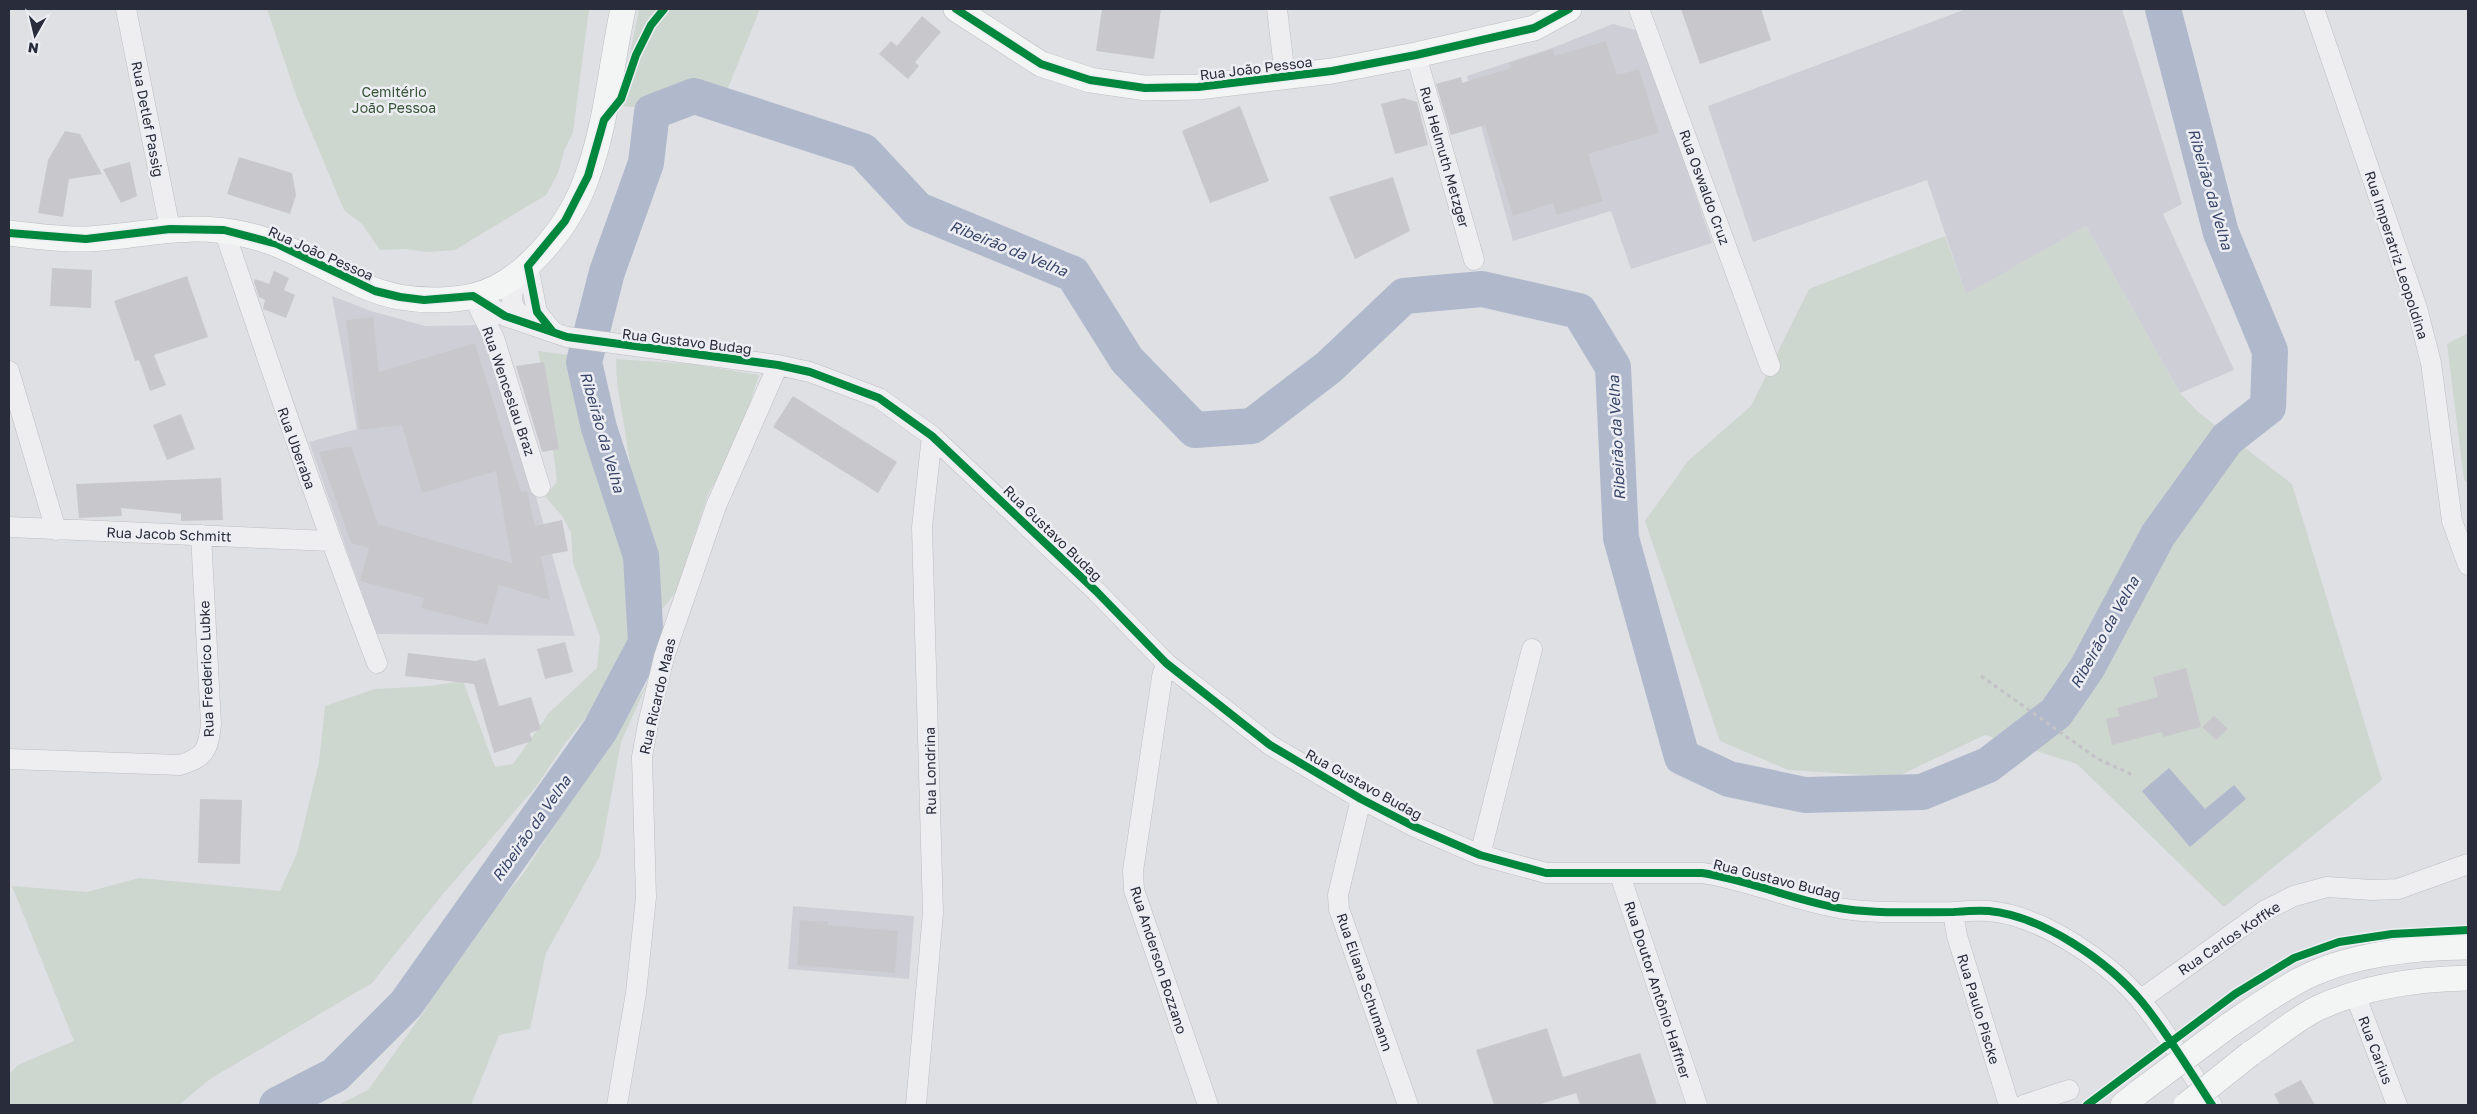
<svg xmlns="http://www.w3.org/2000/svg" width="2477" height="1114" viewBox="0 0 2477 1114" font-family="'Golos Text',sans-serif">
	<rect width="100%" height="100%" fill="#dfe0e4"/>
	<path fill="#cecfd6" d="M1966 9H2122L2182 204 2163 214 2234 370 2180 393 2086 226 1966 295 1927 180 1753 242 1708 106Z
		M1613 24 1636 30 1643 41 1712 243 1631 269 1611 211 1513 241 1467 76 1552 48Z
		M332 296 371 311 425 326 488 325 575 636 376 634 309 442 357 429Z
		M793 906 914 916 909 979 788 969Z"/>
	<path fill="#ced6d0" d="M267 9H589L573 132 564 151 558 173 546 195 455 250 428 252 405 249 380 250 362 224 344 210 297 98Z
		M639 9H760L728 88C694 87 672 82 646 108L620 106Z
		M2086 226 2180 393 2198 412 2292 484 2382 780 2224 907 2077 764 1985 735 1896 777 1788 770 1720 741 1645 521 1688 461 1751 406 1809 289 1945 236 1966 294Z
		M2468 333V483L2464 480 2447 344Z
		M538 351 576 356 598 458 623 541 639 636 613 684 566 742 535 788 443 894 372 983 210 1079 179 1105H9V1074L18 1065 74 1041 12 886 87 892 139 878 280 891 297 853 319 762 325 706 375 689 430 686 463 681 495 767 513 764 549 713 597 668 600 637 573 563 571 532 562 516 545 496 557 482 547 398Z
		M616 359 692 364 759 375 744 422 730 456 708 494 676 592 655 618 648 524 632 475 617 383Z
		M647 684 621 742 600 856 546 953 530 1029 499 1035 471 1105H338L368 1090 421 1016 465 945 523 874Z"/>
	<path fill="#b0b9cc" d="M2169 768 2205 809 2234 785 2246 799 2190 847 2142 791Z"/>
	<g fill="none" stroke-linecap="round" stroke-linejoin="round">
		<path stroke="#b0b9cc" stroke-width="36" d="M277 1105 335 1075 406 1004 600 730 646 643 641 556 599 428 584 362 607 272 646 163 652 112 694 96 863 151 918 210 1073 274 1127 360 1195 430 1252 426 1329 367 1404 296 1482 289 1579 311 1613 367 1621 538 1682 757 1729 779 1805 795 1922 792 1988 765 2056 713 2087 668 2158 535 2227 439 2268 407 2270 351 2221 233 2163 9"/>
	</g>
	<path fill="#c8c8cc" d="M1102 9H1161L1154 59 1096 51Z
		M1681 9H1761L1771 40 1700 64Z
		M922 16 941 32 915 62 919 66 908 79 879 54 891 41 897 46Z
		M1606 41 1617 75 1639 69 1659 133 1588 154 1603 201 1557 215 1553 203 1513 216 1485 125 1451 135 1436 84 1461 77 1462 83 1511 68 1509 63 1553 49 1555 56Z
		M1403 98 1417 102 1428 145 1395 154 1381 104Z
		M1240 106 1269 181 1210 203 1182 131Z
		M65 131 80 134 102 174 69 179 63 217 38 213 48 160Z
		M239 157 292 173 296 195 290 214 227 194Z
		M130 162 137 196 121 203 103 169Z
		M1393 177 1410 231 1355 259 1329 197Z
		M52 268 92 270 91 308 50 306Z
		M274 271 289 278 284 290 295 295 286 318 263 309 265 300 259 297 254 282 255 279 269 284Z
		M187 276 208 337 154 355 166 385 150 391 139 360 135 361 114 301Z
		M373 317 379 372 475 343 521 492 527 491 535 526 562 520 568 551 541 556 550 600 499 585 488 625 421 608 424 598 360 581 369 548 351 543 319 452 351 446 378 524 512 563 496 471 422 493 402 425 359 430 346 320Z
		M544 362 559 449 542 452 516 366Z
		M793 396 897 462 878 493 773 427Z
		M181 414 195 449 167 460 153 425Z
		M221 478 223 520 181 521V514L121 508 122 516 79 518 76 484Z
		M565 642 573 672 545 679 537 649Z
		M408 653 476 661 485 658 499 706 531 697 541 729 530 733 532 741 494 753 474 684 405 676Z
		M2186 668 2201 727 2163 737 2162 732 2112 745 2106 719 2120 716 2117 708 2158 697 2153 677Z
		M2214 716 2228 729 2216 740 2202 727Z
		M200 799 242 800 240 864 198 863Z
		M800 920 828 922V925L898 931 895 973 797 965Z
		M1547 1028 1563 1077 1640 1053 1657 1105H1580L1576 1093 1538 1105H1494L1476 1050Z
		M2301 1080 2315 1105H2280L2274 1094Z"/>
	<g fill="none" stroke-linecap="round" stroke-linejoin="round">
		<g stroke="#bdbec2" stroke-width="21">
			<path id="minor" d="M126 9 170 229
				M1277 9 1285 77
				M1639 9 1770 366
				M2314 9 2417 308 2431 363 2452 521 2468 565
				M1416 55 1474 260
				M224 230C273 375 322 520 377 663
				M528 266 537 312 553 332
				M518 273C510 299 507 304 528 323
				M473 296 505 316 567 337 778 365 810 372 879 398 932 436 1096 591 1166 663 1270 745 1361 799 1413 826 1480 855 1546 873H1702C1751 880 1796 902 1845 909 1881 914 1918 912 1954 912 1966 911 1977 910 1989 911 2042 916 2108 961 2142 1002 2168 1034 2189 1070 2212 1105
				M473 296 494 338 540 487
				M9 371 56 530
				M9 527 330 541
				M1166 663 1162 677 1133 871 1134 890 1208 1105
				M9 759 180 765C205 757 208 751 211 724L201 535
				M1361 799 1338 895 1339 909 1408 1105
				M1480 855 1532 649
				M1620 875 1697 1105
				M1953 912 1957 936 2009 1105
				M2355 994 2397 1105
				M2140 1000 2264 911 2294 896 2327 887 2372 890 2398 889 2468 864
				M617 1105 636 993 646 897 642 757 648 724 664 657 716 506 778 365
				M916 1105 933 913 922 527 932 436
				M2024 1105 2069 1090"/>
		</g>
		<g stroke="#bcbdc1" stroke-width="26">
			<path id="major" d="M956 9 1041 64 1090 80 1145 88 1198 87 1332 71 1416 55 1534 28 1569 9
				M9 233C34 236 61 240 87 239 145 236 187 221 247 235 301 247 348 287 399 297 423 301 450 301 473 296 525 284 572 223 588 174 607 121 611 64 623 9
				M2228 1026C2250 1011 2274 994 2298 981 2345 955 2415 947 2468 947
				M2250 1054C2271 1040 2293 1021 2316 1009 2364 986 2416 979 2468 978
				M2123 1105 2139 1092"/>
		</g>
		<path stroke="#c1c1c6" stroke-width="3" stroke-dasharray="4 4" stroke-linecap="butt" d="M1981 676 2098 759 2133 775"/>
		<use href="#minor" stroke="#eeeef1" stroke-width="20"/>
		<use href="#major" stroke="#f3f4f4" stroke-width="25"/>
		<g stroke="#bcbdc1" stroke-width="26" stroke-linecap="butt">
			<path id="major-bridge" d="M2139 1092 2228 1026
				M2186 1105 2250 1054"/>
		</g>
		<use href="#major-bridge" stroke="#f3f4f4" stroke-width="25"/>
		<g stroke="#edeef3" stroke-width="11">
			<path id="cycleway" d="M956 9 1041 64 1090 80 1145 88 1198 87 1332 71 1416 55 1534 28 1569 9
				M9 233 86 239 170 229 224 230 277 244 375 291 400 297 424 300 473 296 505 316 567 337 778 365 810 372 879 398 932 436 1096 591 1166 663 1270 745 1361 799 1413 826 1480 855 1546 873H1702C1751 880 1796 902 1845 909 1881 914 1918 912 1954 912 1966 911 1977 910 1989 911 2042 916 2108 961 2142 1002 2168 1034 2189 1070 2212 1105
				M553 332 537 312 528 266 565 221 588 176 604 120 621 99 636 55 651 25 664 9
				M2087 1105 2235 994 2294 958 2339 942 2392 934 2468 930"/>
		</g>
		<use href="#cycleway" stroke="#00873e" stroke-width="8"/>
	</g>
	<g text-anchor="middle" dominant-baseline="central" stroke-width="5" stroke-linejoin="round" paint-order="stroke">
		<g font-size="14" fill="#292c3a" stroke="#edeef3">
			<text transform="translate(1256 68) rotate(-7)">Rua João Pessoa</text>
			<text transform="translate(148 119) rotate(79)">Rua Detlef Passig</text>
			<text transform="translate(1445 157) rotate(74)">Rua Helmuth Metzger</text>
			<text transform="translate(1705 187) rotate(70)">Rua Oswaldo Cruz</text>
			<text transform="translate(321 253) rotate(24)">Rua João Pessoa</text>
			<text transform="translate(2397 255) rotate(72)">Rua Imperatriz Leopoldina</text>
			<text transform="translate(687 341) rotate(7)">Rua Gustavo Budag</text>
			<text transform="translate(509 391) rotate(71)">Rua Wenceslau Braz</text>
			<text transform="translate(297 448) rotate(70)">Rua Uberaba</text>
			<text transform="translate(1053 533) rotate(44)">Rua Gustavo Budag</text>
			<text transform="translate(169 534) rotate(2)">Rua Jacob Schmitt</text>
			<text transform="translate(206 669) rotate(-92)">Rua Frederico Lubke</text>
			<text transform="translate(657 696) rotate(-77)">Rua Ricardo Maas</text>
			<text transform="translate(930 771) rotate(-91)">Rua Londrina</text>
			<text transform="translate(1364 784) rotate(29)">Rua Gustavo Budag</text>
			<text transform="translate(1777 879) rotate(14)">Rua Gustavo Budag</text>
			<text transform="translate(2229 938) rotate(-34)">Rua Carlos Koffke</text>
			<text transform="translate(1159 960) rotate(72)">Rua Anderson Bozzano</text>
			<text transform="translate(1365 982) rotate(71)">Rua Eliana Schumann</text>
			<text transform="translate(1658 990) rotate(72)">Rua Doutor Antônio Haffner</text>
			<text transform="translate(1979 1009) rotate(73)">Rua Paulo Piscke</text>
			<text transform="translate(2376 1050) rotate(69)">Rua Carius</text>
		</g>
		<g font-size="14" fill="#385438" stroke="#edeef3">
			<text x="394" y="91">Cemitério<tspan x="394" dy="16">João Pessoa</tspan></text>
		</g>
		<g font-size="15" font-style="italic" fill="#384569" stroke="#edeef3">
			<text transform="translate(2211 189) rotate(74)">Ribeirão da Velha</text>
			<text transform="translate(1009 248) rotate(22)">Ribeirão da Velha</text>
			<text transform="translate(603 432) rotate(74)">Ribeirão da Velha</text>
			<text transform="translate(1616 438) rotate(-93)">Ribeirão da Velha</text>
			<text transform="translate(2104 632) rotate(-61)">Ribeirão da Velha</text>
			<text transform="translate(531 828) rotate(-55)">Ribeirão da Velha</text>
		</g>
	</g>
	<rect width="2477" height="1114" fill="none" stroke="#292c3a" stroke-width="20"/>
	<g transform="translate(35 35) rotate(188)" stroke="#edeef3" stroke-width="4" paint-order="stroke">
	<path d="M0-4L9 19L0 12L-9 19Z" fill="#292c3a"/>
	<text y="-8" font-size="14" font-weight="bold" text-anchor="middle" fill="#292c3a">N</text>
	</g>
</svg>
